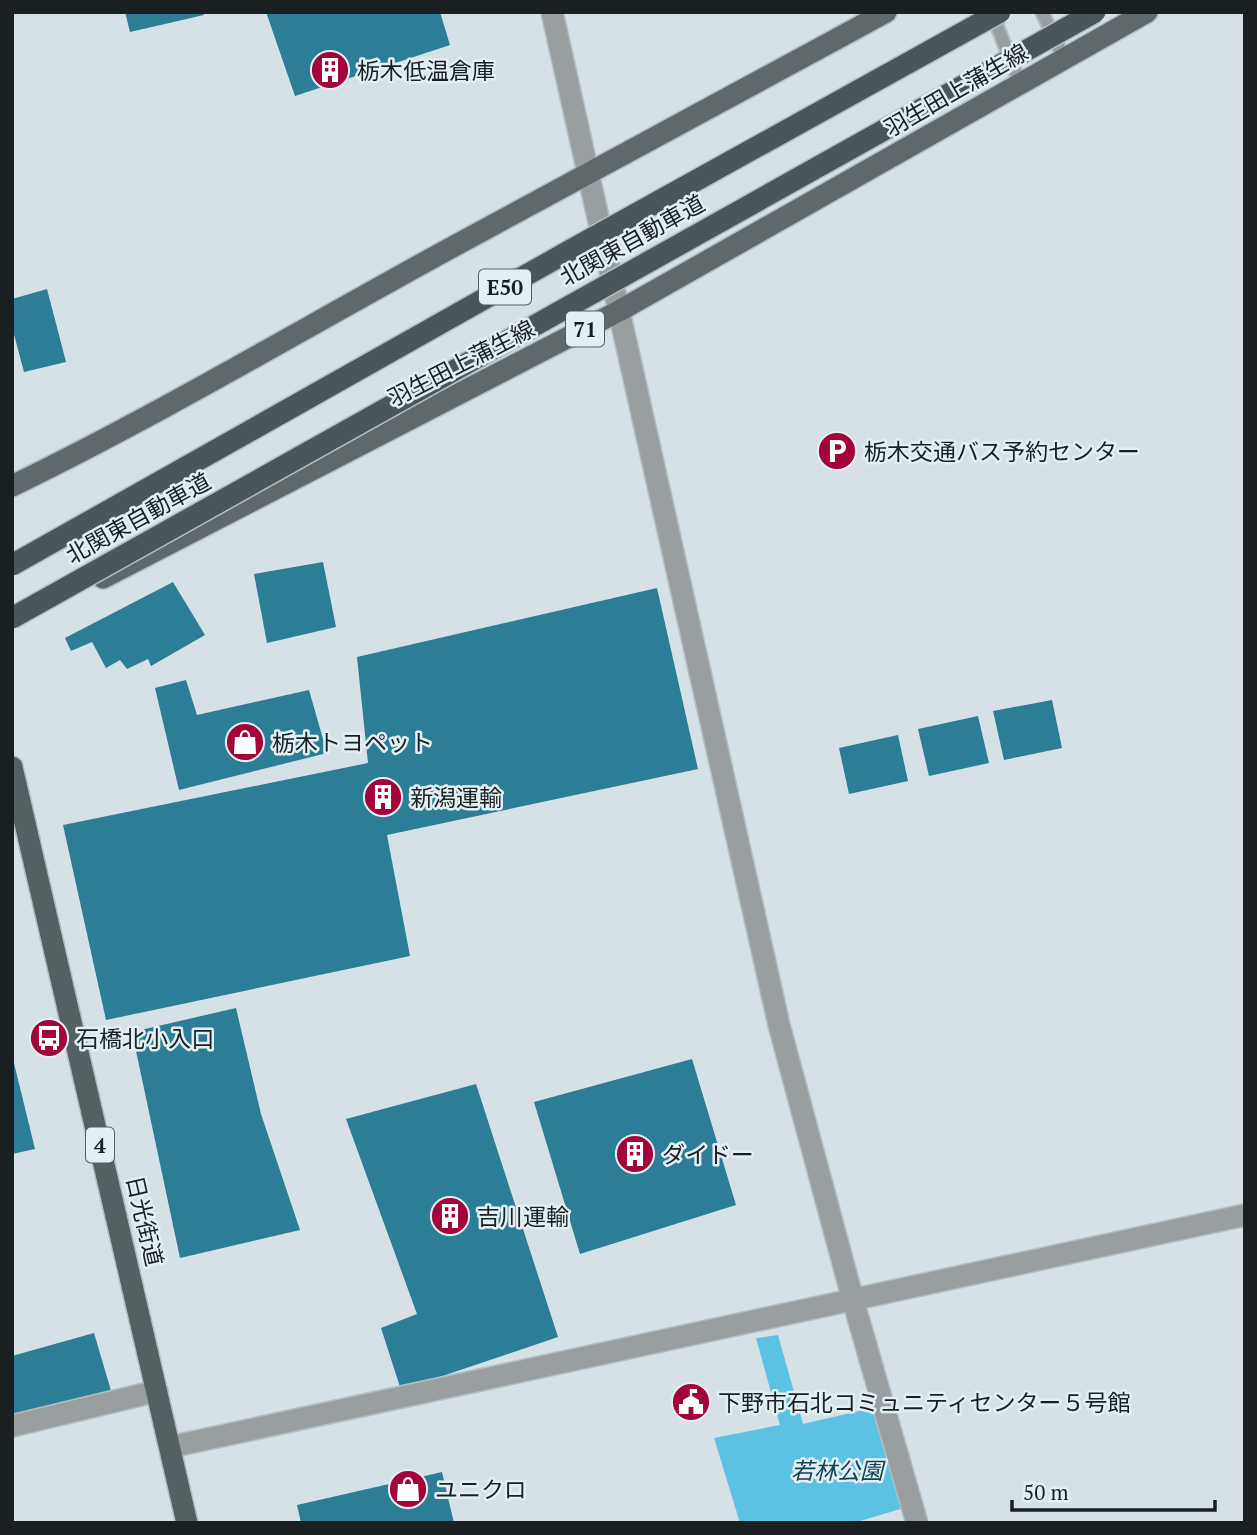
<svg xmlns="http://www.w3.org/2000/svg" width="1257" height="1535" viewBox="0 0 1257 1535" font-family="'PT Serif','Noto Sans JP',serif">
	<rect width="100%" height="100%" fill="#d5e1e6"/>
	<path fill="#5cc2e4" d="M778 1335 803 1424 872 1408 904 1508 853 1523H740L714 1438 780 1425 756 1338Z"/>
	<path fill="#2c7d96" d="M125 12H203L204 15 130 32Z
		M266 12H440L450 45 295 96Z
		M47 289 66 362 24 372 12 327V299Z
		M323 562 336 627 267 643 254 574Z
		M173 582 205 635 151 666 148 659 127 669 120 660 106 668 92 642 71 651 65 638Z
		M657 588 698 769 387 835 410 956 106 1020 63 825 368 763 357 657Z
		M186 680 197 715 309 690 327 753 179 790 155 688Z
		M1052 700 1062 748 1004 760 993 711Z
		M978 716 989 763 929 776 918 729Z
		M898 735 908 781 849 794 839 748Z
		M236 1008 261 1114 300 1230 180 1258 132 1032Z
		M12 1055 35 1149 12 1154Z
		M692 1059 736 1205 580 1254 534 1102Z
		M476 1084 558 1337 401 1390 381 1328 417 1314 346 1119Z
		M94 1333 112 1394 12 1417V1356Z
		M442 1472 454 1523H301L297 1505Z"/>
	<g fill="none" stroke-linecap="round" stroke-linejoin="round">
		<g stroke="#b3bec3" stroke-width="16">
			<path id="service" d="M1042 12 1064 59
				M992 13 1020 84"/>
		</g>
		<g stroke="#b3bec3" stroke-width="24">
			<path id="minor" d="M552 12 779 1025 853 1300 917 1523
				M12 1426 157 1391
				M170 1447 1245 1215"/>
		</g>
		<g stroke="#b3bec3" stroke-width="24">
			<path id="primary" d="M12 486C164 412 309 325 458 244 601 166 744 90 886 12
				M103 578 619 311 1147 12"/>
		</g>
		<g stroke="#b3bec3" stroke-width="24">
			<path id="trunk" d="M12 767 187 1523"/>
		</g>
		<use href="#service" stroke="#999ea0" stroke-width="12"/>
		<use href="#minor" stroke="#999ea0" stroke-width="21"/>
		<use href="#primary" stroke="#5f696c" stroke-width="21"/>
		<use href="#trunk" stroke="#556063" stroke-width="21"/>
		<g stroke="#b3bec3" stroke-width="24" stroke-linecap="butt">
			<path id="motorway-bridge" d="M12 565 569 251 1000 12
				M12 618 1095 12"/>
		</g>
		<use href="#motorway-bridge" stroke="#4b565a" stroke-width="21"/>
	</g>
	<defs>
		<g id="building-disc" transform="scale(2.0125)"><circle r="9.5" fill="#a3053a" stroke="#e2eff4"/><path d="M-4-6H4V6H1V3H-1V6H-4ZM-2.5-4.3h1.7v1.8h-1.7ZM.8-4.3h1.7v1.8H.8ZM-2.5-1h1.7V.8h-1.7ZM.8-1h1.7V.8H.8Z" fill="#fff"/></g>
		<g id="parking-disc" transform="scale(2.0125)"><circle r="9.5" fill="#a3053a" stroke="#e2eff4"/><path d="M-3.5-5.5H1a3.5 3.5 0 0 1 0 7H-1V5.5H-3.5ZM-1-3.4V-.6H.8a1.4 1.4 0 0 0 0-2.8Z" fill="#fff"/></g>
		<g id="shop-disc" transform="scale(2.0125)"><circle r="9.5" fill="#a3053a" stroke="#e2eff4"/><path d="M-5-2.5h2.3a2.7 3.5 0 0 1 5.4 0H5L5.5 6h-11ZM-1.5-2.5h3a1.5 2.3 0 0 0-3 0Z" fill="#fff"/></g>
		<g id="bus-disc" transform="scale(2.0125)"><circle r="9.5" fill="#a3053a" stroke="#e2eff4"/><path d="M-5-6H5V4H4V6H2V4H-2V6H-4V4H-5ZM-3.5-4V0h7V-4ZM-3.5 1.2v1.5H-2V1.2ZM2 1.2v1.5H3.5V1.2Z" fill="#fff"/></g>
		<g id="civic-disc" transform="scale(2.0125)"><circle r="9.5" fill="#a3053a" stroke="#e2eff4"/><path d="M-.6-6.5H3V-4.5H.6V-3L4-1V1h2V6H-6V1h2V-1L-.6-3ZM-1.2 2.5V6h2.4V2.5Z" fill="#fff"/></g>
	</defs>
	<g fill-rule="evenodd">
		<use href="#building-disc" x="330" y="70"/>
		<use href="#parking-disc" x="837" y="451"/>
		<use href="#shop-disc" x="245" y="742"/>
		<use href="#building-disc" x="383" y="797"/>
		<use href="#bus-disc" x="49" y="1038"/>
		<use href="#building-disc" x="635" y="1154"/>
		<use href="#building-disc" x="450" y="1216"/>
		<use href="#civic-disc" x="691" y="1402"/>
		<use href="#shop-disc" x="408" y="1489"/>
	</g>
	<g text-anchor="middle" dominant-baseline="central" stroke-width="5" stroke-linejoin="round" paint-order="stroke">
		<g fill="#e2eff4" stroke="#565d60" stroke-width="2">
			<rect x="479" y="269.5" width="52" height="35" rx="5"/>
			<rect x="566" y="311.5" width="38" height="35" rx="5"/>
			<rect x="86" y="1127.5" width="28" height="35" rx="5"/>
		</g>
		<g font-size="21" font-weight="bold" fill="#1a1f21">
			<text x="505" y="287">E50</text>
			<text x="585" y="329">71</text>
			<text x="100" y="1145">4</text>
		</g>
		<g font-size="23" fill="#1a1f21" stroke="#e2eff4" text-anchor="start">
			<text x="357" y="70">栃木低温倉庫</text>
			<text x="864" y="451">栃木交通バス予約センター</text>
			<text x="272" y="742">栃木トヨペット</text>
			<text x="410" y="797">新潟運輸</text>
			<text x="76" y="1038">石橋北小入口</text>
			<text x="662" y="1154">ダイドー</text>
			<text x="477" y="1216">吉川運輸</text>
			<text x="718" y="1402">下野市石北コミュニティセンター５号館</text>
			<text x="435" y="1489">ユニクロ</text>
		</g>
		<g font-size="23" fill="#1a1f21" stroke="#e2eff4">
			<text transform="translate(956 90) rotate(-30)">羽生田上蒲生線</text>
			<text transform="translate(632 240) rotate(-29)">北関東自動車道</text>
			<text transform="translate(461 363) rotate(-27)">羽生田上蒲生線</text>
			<text transform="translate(138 518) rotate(-29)">北関東自動車道</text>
			<text transform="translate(145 1221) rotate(77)">日光街道</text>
		</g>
		<g font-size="23" font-style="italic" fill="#134150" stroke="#e2eff4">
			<text x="837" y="1470">若林公園</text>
		</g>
	</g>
	<rect width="1257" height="1535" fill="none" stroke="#1a1f21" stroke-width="28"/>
	<path d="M1012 1500v10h203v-10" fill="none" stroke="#1a1f21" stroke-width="3.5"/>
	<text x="1023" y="1500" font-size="21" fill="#1a1f21" stroke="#e2eff4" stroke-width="5" paint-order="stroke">50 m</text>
</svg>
